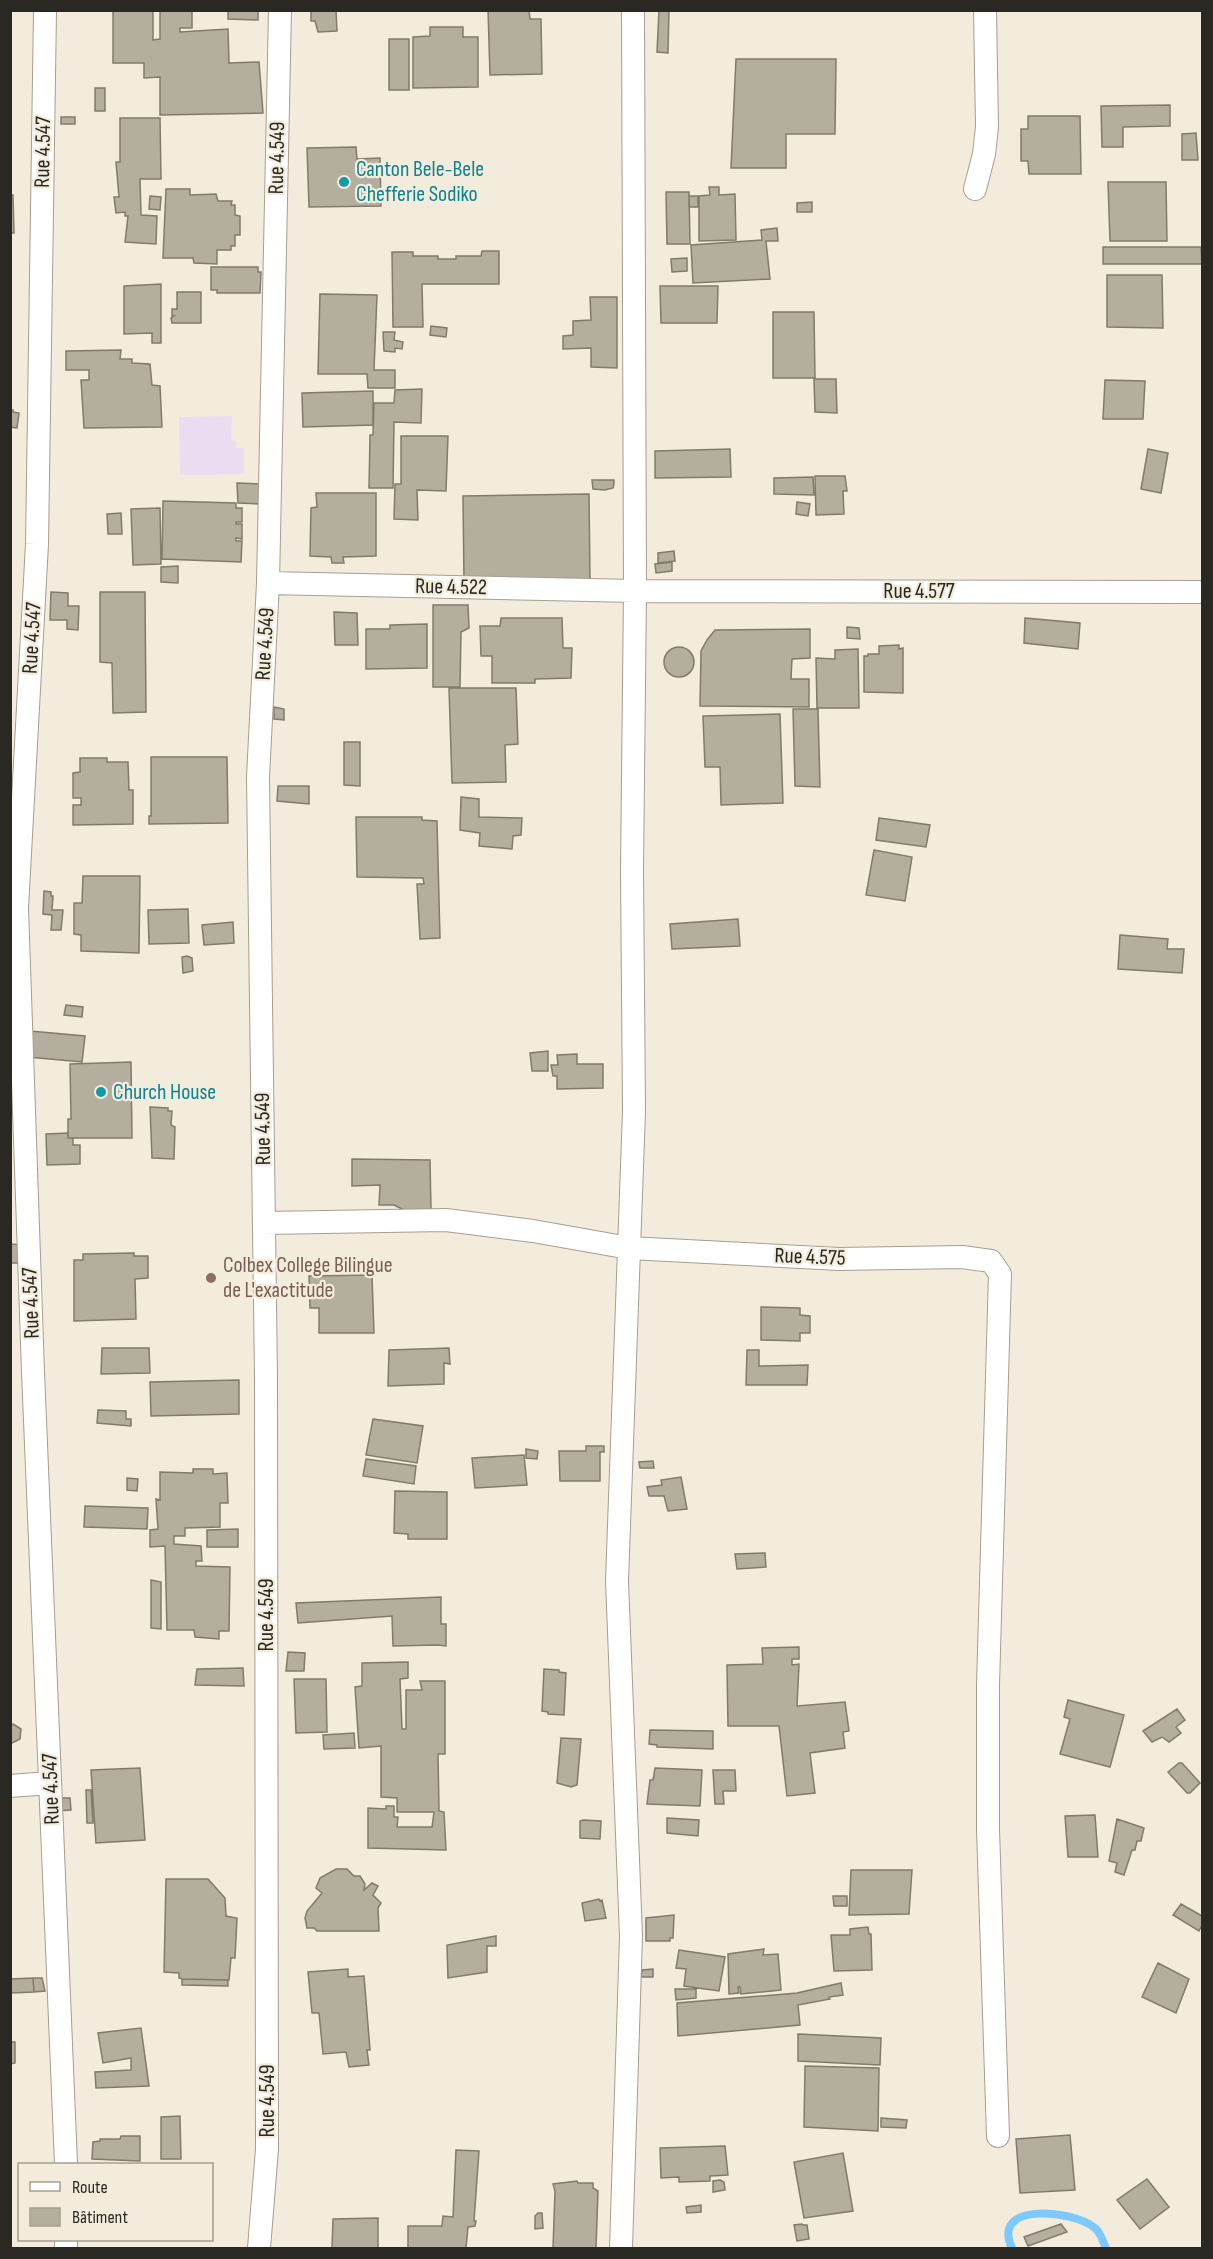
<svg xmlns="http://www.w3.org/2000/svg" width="1213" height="2259" viewBox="0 0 1213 2259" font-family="'Sofia Sans Condensed',sans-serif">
	<rect width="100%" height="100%" fill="#f3ecdd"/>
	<path fill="#ebddf1" d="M232 416 231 440 236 441V448H244V474L180 475 179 417Z"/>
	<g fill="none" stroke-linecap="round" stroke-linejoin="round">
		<path stroke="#7ec9fb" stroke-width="8" d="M1012 2248C990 2201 1074 2210 1095 2228 1101 2233 1103 2242 1106 2248"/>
	</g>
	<path fill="#b4ae9f" stroke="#807b6d" stroke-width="1.5" d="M113 10H153V40L160 39V10H192V28H180V32L228 29 229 63 259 62 263 113 160 115V77L144 78V63H113Z
		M228 10H258V20L228 19Z
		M311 10H336L337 31 318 32 315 21H311Z
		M488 10H529L530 19H541L542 74 490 75Z
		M659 10H669L668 53 657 52Z
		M430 27H463V37H478V87L413 88V37L430 36Z
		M389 39H409V90H389Z
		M736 59H836L835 134H786V168H731Z
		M95 88H105V111H95Z
		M1170 105V126L1123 127V147H1102L1101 106Z
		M1028 116H1080L1081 174H1029L1028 161H1021V129H1028Z
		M61 117H75V124H61Z
		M120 118H160L161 179H140L141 215 157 216 156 244 125 242 128 216H125V212L116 213 114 197H119L116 162H120Z
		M1196 133 1198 160H1182V134Z
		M356 147 357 159 380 158 381 206 309 207 307 148Z
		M1108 182H1166L1167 241H1110Z
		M709 187H719V195L735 194 736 240 699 241V196L710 195Z
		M166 189H190V195L216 194 218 201H232L231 205H235V215L240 216V235H235V246H231V250H217V264L194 263 193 258H163Z
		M666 192H689L690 244H667Z
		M10 195H13L14 233H10Z
		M150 196 161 197 160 210 149 209Z
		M689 196H698V207H689Z
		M812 202V212H797V203Z
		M777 228 778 241H766L770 279 693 283 691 245 762 240 761 230Z
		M1103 247H1201L1202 264H1103Z
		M482 251H499V284H422L423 327H393L392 252H413V256H438V259H456V256H481Z
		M687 258V271L672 272 671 259Z
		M211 267H258V272H261L260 293H217V290H211Z
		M1107 275H1162L1163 328 1107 327Z
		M161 284V343H152V333L124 334V286Z
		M660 286H718L717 323H661Z
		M177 292H201V323H172L171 318 174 316H172V309H177Z
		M320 294 377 295 374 370H395V388H368L367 374H318Z
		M590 297H617V368L591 367V348L563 349V336L573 335V321L591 320Z
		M773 312H814L815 378H773Z
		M431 326 447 328 446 337 430 335Z
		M383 332H395L394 340 403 342 402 349 395 348V352L384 351Z
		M121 350 120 359H132V363L150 364 152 385 160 386 162 427 84 428 81 380H89V370H66V351Z
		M814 379H836L837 413 815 412Z
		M1105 380 1145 381 1143 419H1103Z
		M422 389 421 423 394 422 393 488H369L370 435H373L374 403H394L395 390Z
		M373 391V425L303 427 302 393Z
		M10 410H13V412L19 413 17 428 10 427Z
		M401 436H448L446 491 417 490 418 520 394 519 395 484H401Z
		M730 449 731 477 655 478V451Z
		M1148 449 1168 453 1161 493 1141 489Z
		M815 476H845L847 491H843L844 514 816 515Z
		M813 477 814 495 774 494V478Z
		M592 480H614V484L613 488 605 490 593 489Z
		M237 483 261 484 262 504 238 503Z
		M316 493H376V556L343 557 344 563H332L331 557 310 556 311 508 317 507Z
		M589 494 590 580 464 582 463 496Z
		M163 501 236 503V508H242V522H236V524H242V539L236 538V541H242L241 562 162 559Z
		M797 502 810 504 808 516 796 514Z
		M160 508 161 564 133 565 131 509Z
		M121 513 122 534H108L107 514Z
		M674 551 675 561 658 563V553Z
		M672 562V571L656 573 655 564Z
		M178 566V583L161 582V567Z
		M51 592 68 593V606H79L78 630 67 629V620H50Z
		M100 592H145L146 712 113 713 112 663 100 662Z
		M433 605H468L469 628 461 632 460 687H433Z
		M334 612 357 613 358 645H335Z
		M501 618H562L563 648H572L571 678 535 679V683H492V656H481L480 626H500Z
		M1025 618 1080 623 1078 649 1024 643Z
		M427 624V668L366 669V629H390V625Z
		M847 627 859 628 860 639 847 638Z
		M810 629V658L792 659 791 679H809V707L700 706 701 651 707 640 715 630Z
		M899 645V649L903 648V693L864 692V656H868V654H879V646Z
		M664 662a15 15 0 1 1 30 0a15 15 0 1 1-30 0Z
		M858 649 859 708H817L816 658 835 659V650Z
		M449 688H516L518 744 505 745 506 782 452 783Z
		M274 707 284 709V720L274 719Z
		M793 709H818L820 787 795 786Z
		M780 714 783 803 721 805 720 767H705L703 716Z
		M344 742H360V786L344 785Z
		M151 757H227L228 823 149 824V816H151Z
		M80 758H107V762H128L129 790H133V824L73 825V805H81V798H73V773L80 772Z
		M278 786H309V804L277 801Z
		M461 797 479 799V817L522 818 521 835 513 836 512 849 479 846 480 833 460 830Z
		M356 817H422V820L437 821 440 938 420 939 417 884H424L423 878 357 877Z
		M879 818 930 825 926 847 876 840Z
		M874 850 912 857 905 901 866 895Z
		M83 876H140L139 953 81 951V935L74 934V903H82Z
		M44 891 51 892V896H53L52 910H63L61 930H51L52 915 43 914Z
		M188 909 189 943 149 944 148 910Z
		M738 919 740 946 672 949 670 924Z
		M233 922 234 943 204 945 202 925Z
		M1120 935 1168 939 1167 949H1184L1182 973 1118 969Z
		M187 956 192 958 193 971 183 973 182 957Z
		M66 1005 83 1007 82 1017 64 1015Z
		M30 1031 85 1036 82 1062 28 1057Z
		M548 1051V1071H532L530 1053Z
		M577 1054V1064H603V1088L557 1089V1076H553L551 1065H558L557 1055Z
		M131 1062 132 1138H68V1119H71L70 1064Z
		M150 1107 168 1108V1111H172L171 1125 175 1127 174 1159 152 1158Z
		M68 1133V1138H73V1145H80V1164L47 1165 46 1134Z
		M352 1159 430 1160 431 1210H404L394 1205H379L380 1185 352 1186Z
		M10 1244 23 1245V1263H10Z
		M134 1253V1256H148V1278L135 1279 136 1319 74 1321V1260H83V1254Z
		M372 1275 374 1333H319V1308H310L309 1276Z
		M761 1307 800 1308V1315L810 1316V1333H800V1341L761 1340Z
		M102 1348H149L150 1373 101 1374Z
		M449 1348 450 1364 444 1363V1384L388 1386 389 1350Z
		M747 1350H759V1366L808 1365 807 1385H746Z
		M239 1380V1414L151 1416 150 1382Z
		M98 1410 126 1411V1419H131V1426L97 1423Z
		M373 1419 423 1426 417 1463 366 1455Z
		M586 1446H604V1452H600V1481H560L559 1451H586Z
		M526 1449 538 1451 537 1459 526 1458Z
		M524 1455 527 1485 475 1488 472 1458Z
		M366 1459 416 1466 414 1484 363 1476Z
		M653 1461 654 1468H640L639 1462Z
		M193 1469H213V1474L227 1473 228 1503H220V1527L185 1528V1536H174V1544L201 1546 202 1561H196V1566L230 1567 229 1631H219V1639L195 1637 194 1630H167L165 1546 150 1547V1530L158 1529 156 1499 160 1500V1472L193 1473Z
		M681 1477 687 1509 668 1511 664 1496H649L647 1487 662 1485 661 1480Z
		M127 1478 138 1479 137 1491 127 1490Z
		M395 1491 447 1492V1539H408V1534L394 1533Z
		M85 1506 148 1508 147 1529 84 1527Z
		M238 1529V1547H207V1530Z
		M765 1553 766 1567 737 1569 735 1554Z
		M151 1580 161 1582V1629L151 1628Z
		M441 1597V1624H446V1646L438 1645 393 1646 392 1616 298 1623 296 1603Z
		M799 1647V1659H792V1665L799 1664 797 1706 845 1702 849 1731 843 1732 845 1748 810 1753 815 1793 787 1796 779 1726H728L727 1665 763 1664 762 1648Z
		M288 1652 305 1653 304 1671H286Z
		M408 1662V1678L400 1679 402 1729H406V1690H422L420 1681H445V1754H438L439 1811 444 1812 446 1850 368 1848V1808L386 1809V1806H394V1817H398L397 1827H432L434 1812H397V1798L381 1797V1746L359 1748 355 1687 362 1686V1663Z
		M243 1668 244 1686 195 1685 197 1669Z
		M544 1669 559 1670V1672L566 1673 564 1715 548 1714V1712L542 1711Z
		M294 1679H326L327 1732 296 1733Z
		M1068 1700 1124 1715 1110 1767 1060 1754 1070 1719 1064 1717Z
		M1177 1709 1185 1720 1176 1727 1181 1733 1169 1742 1162 1737 1152 1742 1143 1731Z
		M13 1724 21 1729 20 1739 10 1744V1725Z
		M650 1730 713 1731V1749L657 1747V1745L649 1744Z
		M354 1733 355 1748 324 1749 323 1735Z
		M561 1738 581 1739 577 1785 571 1787 557 1783Z
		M1179 1763H1182L1200 1783 1190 1793H1187L1168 1772Z
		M140 1768 145 1840 96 1843 91 1770Z
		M655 1768 702 1770 700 1806 647 1804 650 1780H653Z
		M713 1770H735L736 1791H723L724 1804H715Z
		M86 1790H91L93 1823H87Z
		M55 1798H70L71 1810 57 1811Z
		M1095 1815 1098 1857H1068L1065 1816Z
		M667 1818 699 1820 698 1836 667 1833Z
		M1117 1819 1144 1828 1141 1841H1137L1135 1850H1132L1124 1875 1115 1872 1117 1863 1109 1861Z
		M583 1820 601 1821 600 1839 580 1838V1821Z
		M336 1869H347L354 1876H360L365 1884 364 1890 372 1883 378 1886 373 1895 381 1903 378 1908 379 1931H317L314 1928H307L305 1918 307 1911 322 1893 316 1888 320 1878Z
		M851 1870H912L909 1914 849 1915Z
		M166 1879H208L225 1898 226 1916 237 1918 235 1958H231L229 1980 182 1979 179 1978V1973L164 1972Z
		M833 1896H847V1906H834Z
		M599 1899 600 1901 602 1900 606 1918 585 1921 582 1903Z
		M1181 1904 1202 1916V1925L1199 1931 1173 1915Z
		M674 1915 673 1938H670V1941H646V1918Z
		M868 1927 869 1934H871L872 1970 834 1971 831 1935H850V1929Z
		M496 1936V1946H487V1972L448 1978 447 1945Z
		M764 1949 763 1955 778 1954 781 1990 741 1994 740 1987H738L739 1993 729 1994 728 1954Z
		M679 1950 725 1957 719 1991 684 1986 686 1969 676 1968Z
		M1158 1963 1189 1979 1176 2013 1142 1997Z
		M348 1969V1977L364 1976 370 2050H367L369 2065 349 2067 346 2052 323 2054 319 2013H312L308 1972Z
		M653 1969V1977H641L642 1970Z
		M33 1978H42L45 1991 34 1992Z
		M33 1978 34 1992 10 1993V1979Z
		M182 1979 228 1980V1986L182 1985Z
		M841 1983 843 1995 829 1997 830 1999 798 2005 800 2025 678 2036 677 2003 797 1993Z
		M675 1989H696V1998L676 2000Z
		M141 2028 149 2086 96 2088 95 2072 131 2070V2058L103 2063 98 2033Z
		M798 2034 881 2038 880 2065 798 2061Z
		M10 2042H15V2063L10 2064Z
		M805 2066 879 2068 878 2131 804 2127Z
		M180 2116 181 2159H161V2117Z
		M881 2118 907 2120 906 2128 881 2127Z
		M1070 2135 1075 2190 1020 2193 1016 2139Z
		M121 2136H140V2161L92 2159 93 2142 100 2141V2139H120Z
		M725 2146 728 2175 710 2176V2181L679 2182V2177L661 2178 660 2148Z
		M456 2150 479 2151 474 2221H476L475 2226 468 2227 466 2248H408V2226H442L443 2216 453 2217Z
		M843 2153 853 2211 804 2218 794 2162Z
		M1147 2179 1169 2207 1140 2229 1117 2200Z
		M720 2180 724 2182 725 2190 713 2192V2181Z
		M577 2181 578 2183H593V2188L598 2191 596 2248H553L555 2191 553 2184Z
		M701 2205V2212L687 2213 686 2207Z
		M538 2213H542L543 2228 535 2229V2216Z
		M378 2218V2248H332L333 2219Z
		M802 2224 803 2225H807L809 2239 797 2241 794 2225Z
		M1061 2224 1067 2232 1028 2246 1024 2237Z"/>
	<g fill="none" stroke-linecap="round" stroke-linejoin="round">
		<g stroke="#a59f90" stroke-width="24">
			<path id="street" d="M45 10 37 544 17 908 33 1372 66 2164
				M975 189 984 154 987 127 985 10
				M268 583 635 591 1202 592
				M264 1223 446 1220 533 1231 629 1248 839 1259 962 1257 991 1261 1000 1274 988 1685V1829L998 2136
				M10 1786 50 1783
				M66 2248V2240
				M259 2248 267 2149 266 1378 258 777 268 583 280 10
				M621 2248 631 1936 617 1581 634 1111 632 871 635 591 633 10"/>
		</g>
		<use href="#street" stroke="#fff" stroke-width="22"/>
	</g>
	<g fill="#0f9aa8" stroke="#f3ecdd" stroke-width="2">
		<circle cx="344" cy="182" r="6"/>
		<circle cx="101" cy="1092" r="6"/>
	</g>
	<circle fill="#8d6e63" stroke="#f3ecdd" stroke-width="2" cx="211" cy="1278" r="6"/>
	<g text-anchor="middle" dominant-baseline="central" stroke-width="4.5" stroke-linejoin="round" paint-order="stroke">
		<g font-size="22" fill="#2a2822" stroke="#f3ecdd">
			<text transform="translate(43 152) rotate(-89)">Rue 4.547</text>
			<text transform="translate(277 158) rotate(-89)">Rue 4.549</text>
			<text transform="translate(451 587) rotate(1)">Rue 4.522</text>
			<text x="919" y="591">Rue 4.577</text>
			<text transform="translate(32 638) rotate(-87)">Rue 4.547</text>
			<text transform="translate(265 644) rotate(-87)">Rue 4.549</text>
			<text transform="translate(263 1129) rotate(-91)">Rue 4.549</text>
			<text transform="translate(810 1257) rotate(2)">Rue 4.575</text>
			<text transform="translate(31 1303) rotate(-92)">Rue 4.547</text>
			<text transform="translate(266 1615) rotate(-90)">Rue 4.549</text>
			<text transform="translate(51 1789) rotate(-92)">Rue 4.547</text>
			<text transform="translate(267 2101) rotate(-90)">Rue 4.549</text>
		</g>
		<g font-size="22" fill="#0d838f" stroke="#f3ecdd" text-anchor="start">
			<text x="356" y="169">Canton Bele-Bele<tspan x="356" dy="25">Chefferie Sodiko</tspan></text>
			<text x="113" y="1092">Church House</text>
		</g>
		<g font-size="22" fill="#785e54" stroke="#f3ecdd" text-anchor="start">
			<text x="223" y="1265">Colbex College Bilingue<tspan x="223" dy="25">de L'exactitude</tspan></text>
		</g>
	</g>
	<rect width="1213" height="2259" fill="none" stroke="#2a2822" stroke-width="24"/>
	<rect x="18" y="2163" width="195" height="78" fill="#f3ecdd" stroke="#a39e92" stroke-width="1.5"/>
	<rect x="30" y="2182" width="30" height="9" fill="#ffffff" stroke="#a39e92" stroke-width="1.5"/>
	<text x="72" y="2193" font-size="18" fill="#2a2822">Route</text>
	<rect x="30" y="2208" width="30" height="18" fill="#b4ae9f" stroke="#a39e92" stroke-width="1.5"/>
	<text x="72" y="2223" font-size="18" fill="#2a2822">Bâtiment</text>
</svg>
